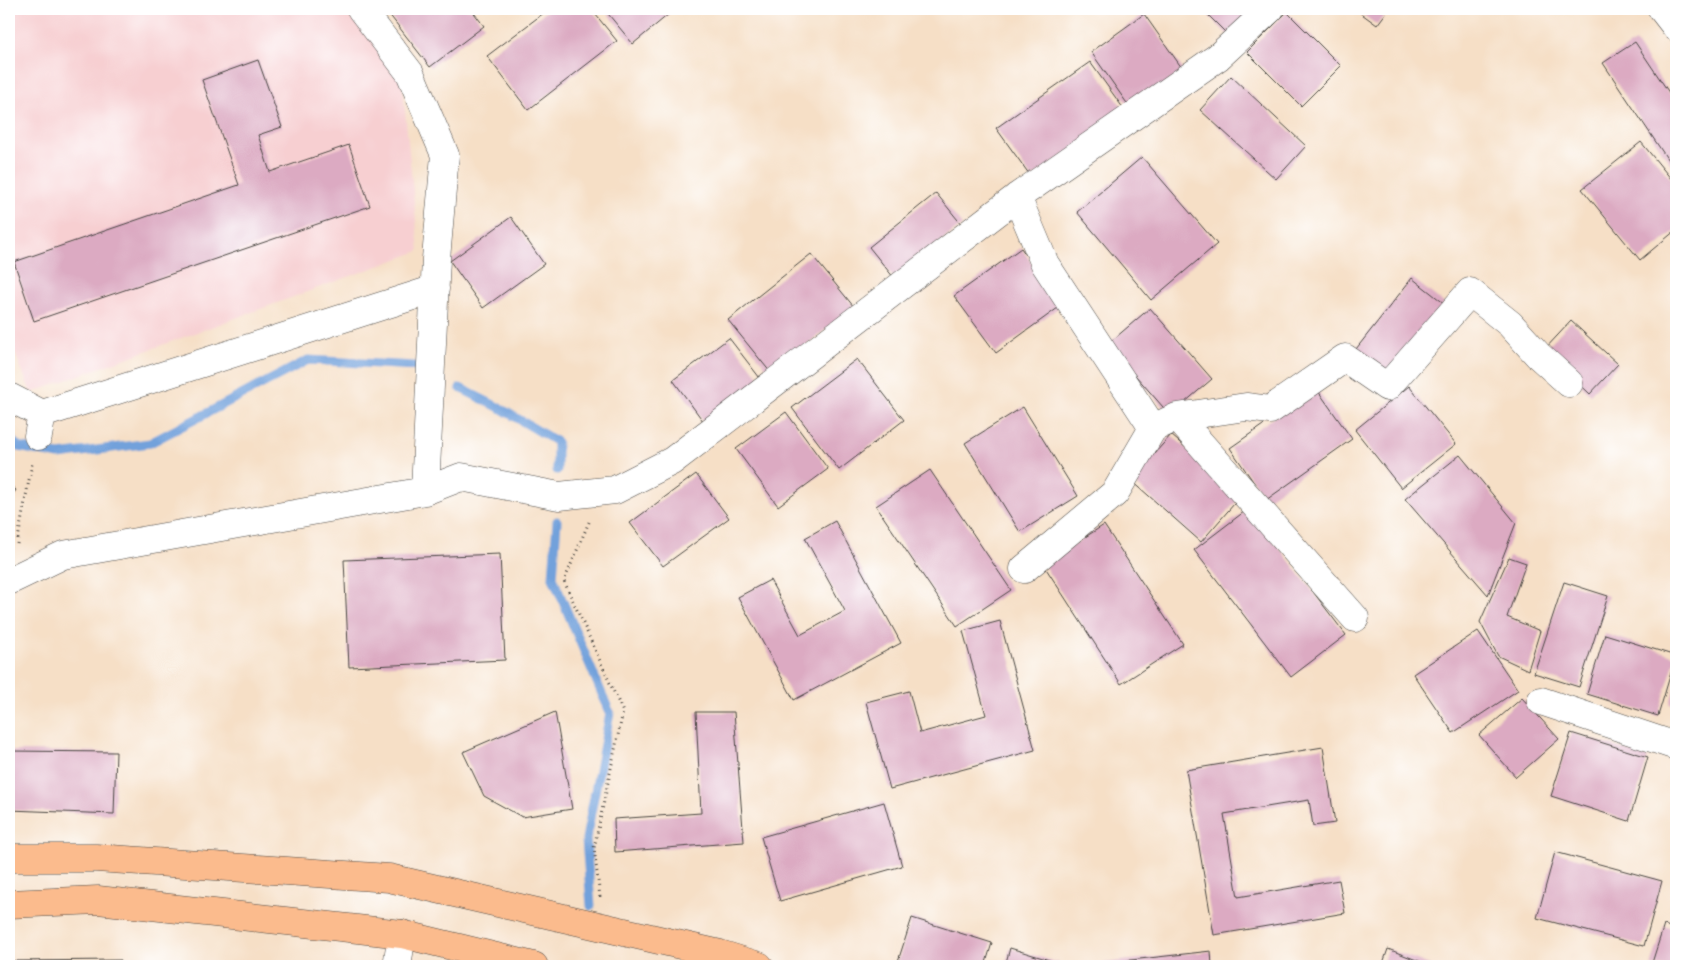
<svg xmlns="http://www.w3.org/2000/svg" width="1685" height="975" viewBox="0 0 1685 975" font-family="Dekko,sans-serif">
	<rect width="100%" height="100%" fill="#fff"/>
	<filter id="ink" filterUnits="userSpaceOnUse"><feTurbulence type="fractalNoise" baseFrequency=".02" numOctaves="2"/><feDisplacementMap in="SourceGraphic" scale="10" xChannelSelector="R" yChannelSelector="G"/><feConvolveMatrix kernelMatrix="1 2 1 2 8 2 1 2 1" color-interpolation-filters="sRGB"/></filter>
	<filter id="wash" filterUnits="userSpaceOnUse"><feTurbulence type="fractalNoise" baseFrequency=".0096" numOctaves="4" result="noise"/><feDisplacementMap in="SourceGraphic" scale="20" xChannelSelector="R" yChannelSelector="G"/><feGaussianBlur stdDeviation="1.12" result="paint"/><feColorMatrix in="noise" values="0 0 0 0 0 0 0 0 0 0 0 0 0 0 0 0 0 1.4 0 .05"/><feComposite in="paint" operator="in"/></filter>
	<g filter="url(#wash)">
		<rect width="100%" height="100%" fill="#f6dfc6"/>
		<path fill="#f7cfd1" d="M9 9H353L402 81 419 251 31 393 9 338Z"/>
		<g fill="none" stroke-linecap="round" stroke-linejoin="round">
			<path stroke="#72a1db" stroke-width="9" d="M460 388 500 408 557 442V470
				M9 438 19 447 59 455 150 443 308 360 415 366
				M557 521 553 578 610 713 586 839 591 906"/>
		</g>
		<g id="blocks">
			<path fill="#dcaac2" d="M385 9H471L484 26 430 67Z
				M549 9H591L617 41 528 110 487 56Z
				M604 9H675L633 44Z
				M1202 9H1255L1228 35Z
				M1355 9H1389L1377 25Z
				M1287 12 1341 66 1301 106 1247 52Z
				M1144 14 1184 71 1131 109 1091 52Z
				M1635 42 1676 103V172L1603 63Z
				M258 60 282 127 258 135 270 172 349 145 370 206 34 321 14 262 239 185 202 80Z
				M1090 62 1126 112 1032 178 996 128Z
				M1231 76 1306 146 1276 179 1200 110Z
				M1641 142 1676 185V230L1640 260 1582 189Z
				M1142 157 1217 244 1151 300 1077 212Z
				M936 193 962 225 894 278 869 247Z
				M511 217 544 264 483 308 450 261Z
				M1021 248 1062 305 996 353 954 296Z
				M811 254 854 307 771 373 728 320Z
				M1412 278 1445 304 1389 375 1356 349Z
				M1150 308 1212 379 1170 415 1108 344Z
				M1571 321 1618 364 1590 394 1544 350Z
				M729 338 763 382 706 425 673 380Z
				M857 359 904 420 839 470 792 408Z
				M1409 386 1456 444 1401 488 1355 430Z
				M1316 388 1352 439 1266 500 1230 448Z
				M1023 407 1078 496 1020 532 965 443Z
				M786 412 828 469 778 506 736 449Z
				M1171 435 1241 496 1201 542 1131 480Z
				M1460 455 1516 523 1488 595 1405 499Z
				M930 470 1011 590 957 626 876 506Z
				M696 474 729 518 663 566 630 523Z
				M9 484 16 490 9 500Z
				M1249 508 1346 635 1291 677 1194 550Z
				M835 521 901 643 794 700 738 597 770 580 800 635 845 611 805 538Z
				M1104 525 1183 644 1121 684 1043 564Z
				M500 554 505 660 349 667 344 560Z
				M1509 557 1526 563 1507 617 1540 631 1528 670 1498 656 1480 622Z
				M1564 582 1608 596 1579 687 1534 673Z
				M1000 621 1035 750 890 789 866 702 909 691 920 733 986 715 963 631Z
				M1478 631 1518 690 1453 733 1413 674Z
				M1605 634 1676 656 1658 716 1587 694Z
				M9 643H12L10 684H9Z
				M1676 682V706L1670 704Z
				M1522 698 1559 739 1516 777 1479 735Z
				M555 712 572 809 522 817 484 796 463 752Z
				M696 712H734L744 842 615 852 614 819 701 813Z
				M1571 733 1648 757 1629 821 1551 796Z
				M1323 747 1335 823 1313 826 1309 800 1224 814 1238 897 1339 880 1345 913 1214 935 1186 770Z
				M9 751 116 752 114 814 9 810Z
				M884 802 902 866 780 901 761 837Z
				M1555 852 1662 881 1644 946 1537 918Z
				M912 918 992 943 985 966H914L898 961Z
				M1664 925 1676 929V966H1651Z
				M1010 948 1069 966H1005Z
				M1388 949 1432 966H1382Z
				M1211 951 1212 966H1104V963Z
				M121 960V966H9V961Z
				M204 962 224 965V966H200Z"/>
		</g>
	</g>
	<g filter="url(#ink)">
		<use href="#blocks" fill-opacity="0" stroke="#494642" stroke-width="1"/>
		<g fill="none" stroke-linecap="round" stroke-linejoin="round">
			<g stroke="#494642" stroke-width="29">
				<path id="minor" d="M361 9 410 73 445 155 436 259 425 491
					M1662 9 1676 27
					M1017 197 1045 264 1153 428 1177 417 1355 618
					M9 397 42 414
					M1177 417 1246 407 1270 410 1345 358 1387 387 1470 292 1510 324 1538 355 1569 383
					M38 436 42 414 435 289
					M1024 569 1115 493 1153 428
					M9 581 63 555 425 491 461 477 559 496 615 490 672 461 1017 197 1218 57 1270 9
					M1541 701 1676 746
					M397 966 402 934"/>
			</g>
			<g stroke="#494642" stroke-width="29">
				<path id="major" d="M9 858H96L389 878 720 954 759 966
					M9 904 98 900 402 934 534 966"/>
			</g>
			<path stroke="#494642" stroke-width="3" stroke-dasharray="1 4" stroke-linecap="butt" d="M589 522 564 581 623 712 594 848 600 897
				M17 544 32 464"/>
			<use href="#minor" stroke="#fff" stroke-width="28"/>
			<use href="#major" stroke="#fbbb8d" stroke-width="28"/>
		</g>
	</g>
	<rect width="1685" height="975" fill="none" stroke="#fff" stroke-width="30"/>
</svg>
